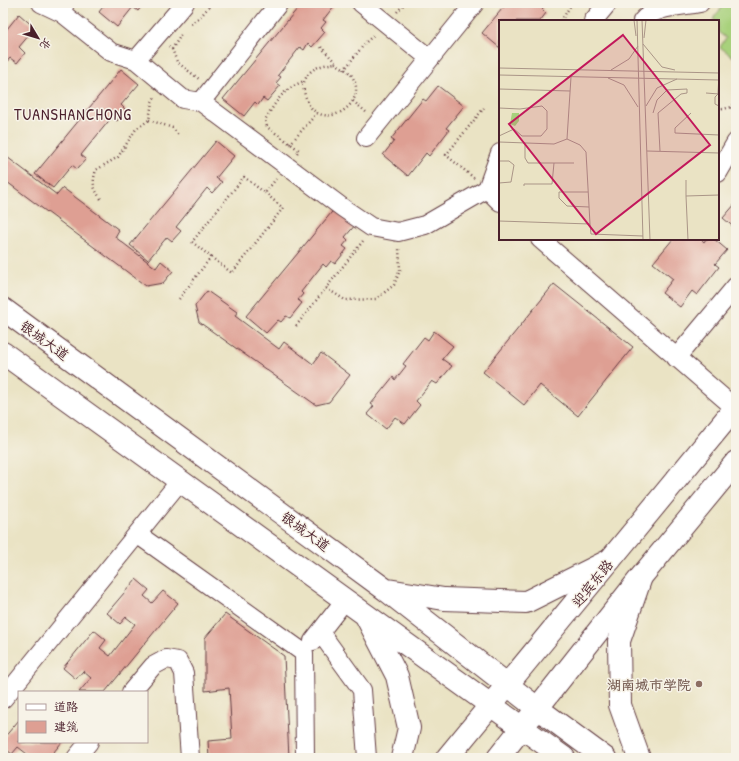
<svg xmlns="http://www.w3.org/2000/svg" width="739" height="761" viewBox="0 0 739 761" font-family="'Patrick Hand','LXGW WenKai TC',sans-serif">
	<rect width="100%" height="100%" fill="#f7f3e8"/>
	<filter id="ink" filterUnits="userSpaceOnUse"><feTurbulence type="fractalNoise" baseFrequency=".025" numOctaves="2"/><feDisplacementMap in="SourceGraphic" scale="8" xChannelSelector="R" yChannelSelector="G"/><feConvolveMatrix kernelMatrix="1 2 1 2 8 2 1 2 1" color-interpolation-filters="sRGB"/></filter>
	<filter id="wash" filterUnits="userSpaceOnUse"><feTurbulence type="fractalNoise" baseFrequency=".012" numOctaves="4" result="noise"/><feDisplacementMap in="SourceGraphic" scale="16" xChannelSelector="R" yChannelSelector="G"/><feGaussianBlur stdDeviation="0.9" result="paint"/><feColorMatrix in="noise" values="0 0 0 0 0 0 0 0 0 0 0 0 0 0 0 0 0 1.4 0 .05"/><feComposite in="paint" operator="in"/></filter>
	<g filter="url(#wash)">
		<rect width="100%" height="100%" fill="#eae3c4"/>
		<path fill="#a8d17c" stroke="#797854" d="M736 3V59L720 47 726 38 718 32V21H714V17L725 4Z"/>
		<g id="blocks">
			<path fill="#de9f93" d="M106 3H144L138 11 133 7 117 27 99 12Z
				M302 3H330L334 6 323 20 326 22 321 28 325 32 312 47 308 43 304 50 300 47 278 75 281 77 276 83 280 86 267 101 263 98 258 105 255 102 244 116 223 99Z
				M507 3H547L542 9 546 13 540 21H500V48L482 33Z
				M19 14 35 28 19 47 25 53 17 63 10 58 3 66V34Z
				M121 69 139 84 121 105 126 110 117 121 112 117 81 155 86 159 77 169 72 165 53 188 35 174Z
				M438 86 464 106 446 128 449 130 429 156 426 153 408 176 383 155 394 141 391 139 423 99 426 101Z
				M216 141 234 156 216 178 222 182 212 193 207 188 176 227 181 231 172 241 167 237 148 260 130 245Z
				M3 154 57 195 63 188 119 230 115 237 156 268 161 261 173 271 163 283 146 286 3 179Z
				M736 203V229L723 218Z
				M336 207 356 224 345 237 348 240 343 246 347 249 335 264 331 261 326 267 323 264 301 292 303 294 298 300 302 303 290 318 286 316 281 322 278 320 266 333 246 316Z
				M673 239H701L704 242 706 239H714L727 250 715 264 719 267 697 295 692 291 680 307 662 293 673 279 653 263Z
				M554 284 633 347 578 416 540 385 524 405 483 372Z
				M207 291 237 312 235 316 279 349 284 342 313 364 321 353 350 375 329 402 316 405 199 322 195 306Z
				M434 331 453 346 442 359 452 366 437 384 432 381 416 401 420 405 405 424 395 417 386 429 367 414 374 406 371 404 393 377 395 380 406 366 403 364 424 337 428 340Z
				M136 579 149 590 144 596 152 603 163 591 178 603 105 692H79L91 678 83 671 76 679 63 668 94 630 106 640 100 648 110 656 135 624 126 617 120 624 107 613Z
				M225 614 284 656 289 758H209L208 741 232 739 229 688 205 691V638Z
				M19 720V742H62L49 758H24L27 754 18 747 12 754 3 747V739Z"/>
		</g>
	</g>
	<g filter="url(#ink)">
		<use href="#blocks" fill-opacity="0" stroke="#623c42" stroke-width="1"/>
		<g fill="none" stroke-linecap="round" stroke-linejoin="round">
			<g stroke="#623c42" stroke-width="20">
				<path id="minor" d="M41 3 62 13
					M65 3 62 13 111 52 136 60 183 99 201 102 343 208 371 227 398 232 425 225 487 189
					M361 3 429 58
					M593 21 608 3
					M642 21C654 6 681 7 700 3
					M136 60 185 3
					M201 102 279 3
					M366 138 475 3
					M500 153 487 189 500 202
					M718 173 736 142
					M540 239 735 408
					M676 358 736 286
					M137 534 304 653 305 758
					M320 632 362 690 367 758
					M313 641 345 600
					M131 692 153 666 166 659 178 661 184 673 190 758
					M3 699 180 481
					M76 758 89 742"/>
			</g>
			<g stroke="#623c42" stroke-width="24">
				<path id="primary" d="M3 309 386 590 537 708 605 758
					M3 353 564 758
					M388 590 444 599 526 602 610 560
					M367 618 397 676 409 728 402 758
					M639 758 620 705 619 641 640 580"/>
			</g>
			<g stroke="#623c42" stroke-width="24">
				<path id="trunk" d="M447 758 736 407
					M498 758 641 577 736 462"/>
			</g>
			<path stroke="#623c42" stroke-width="2.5" stroke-dasharray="1 3" stroke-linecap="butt" d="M397 12 405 3
				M561 21 572 3
				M191 24 202 15 212 3
				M169 46 172 49 181 35
				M321 47 335 62
				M172 49 177 62 199 79
				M335 63C340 66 349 71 352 76 371 106 318 135 306 98 304 93 302 85 305 80 310 67 323 65 335 63Z
				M344 70 366 42 374 35
				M353 101 366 112
				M718 110 732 107 736 102
				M149 120 173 128 178 135
				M290 144 317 113
				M297 153 299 150 267 127 265 120C277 100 282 90 304 81
				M474 178 446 155 484 108
				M101 199C93 188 92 183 96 170L118 157 136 129 149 120 152 102 155 97
				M363 241 326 288 345 300 376 299 394 285 400 270 399 247
				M211 257 232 273 283 208 265 193
				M179 299 211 257 192 242 244 177 265 193 276 179
				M296 326 326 288"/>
			<use href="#minor" stroke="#fff" stroke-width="18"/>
			<use href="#primary" stroke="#fff" stroke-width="22"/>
			<use href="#trunk" stroke="#fff" stroke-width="22"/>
		</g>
	</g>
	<circle fill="#8d6e63" stroke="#f7f3e8" stroke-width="1.5" cx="699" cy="684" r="4"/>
	<g text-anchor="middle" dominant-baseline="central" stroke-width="3" stroke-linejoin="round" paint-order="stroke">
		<g font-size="14" fill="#4a1f2b" stroke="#f7f3e8">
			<text transform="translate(45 340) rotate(36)">银城大道</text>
			<text transform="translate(306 531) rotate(36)">银城大道</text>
			<text transform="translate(592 583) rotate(-51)">迎宾东路</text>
		</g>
		<g font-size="14" font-weight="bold" fill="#785e54" stroke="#f7f3e8" text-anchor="end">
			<text x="691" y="684">湖南城市学院</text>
		</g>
		<g font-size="16" letter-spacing="1" fill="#4a1f2b" stroke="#f7f3e8">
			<text x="73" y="114">TUANSHANCHONG</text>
		</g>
	</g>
	<g transform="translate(499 20)">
		<rect width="220" height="220" fill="#eae3c4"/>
		<path d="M13 93H20V101L16 106 11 104Z" fill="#a8d17c"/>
		<path fill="none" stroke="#aa9587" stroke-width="1" d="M135 0 137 16M138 0 144 220M143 0 151 220M145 18 147 0M144 24 163 47 176 50M0 48 220 53M112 50 130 39 139 26M220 53 219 74 216 77V84L220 86M0 55 220 60M109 58 125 65 139 87M0 69 71 71M207 73 220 74M147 86 158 68 178 59M0 88 21 89 43 86 48 91V109L42 116H23L15 109 0 116M154 93 158 80 168 70 188 69V73L182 74 159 93 161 131M192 93 176 108V113L220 115M0 122 55 124 68 119 72 57M26 123V138L29 143H75M148 131 220 133M0 141H10L15 145 12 162 0 163M187 160V176M25 166V164H53L55 143M89 172H60V178L68 186 90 187M0 201 91 204 87 132 81 125 68 119M91 204 92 214 144 216M189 220 187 176 220 175"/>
		<path fill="#c2185b" fill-opacity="0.15" stroke="#c2185b" stroke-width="2" d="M124 15 211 125 97 214 10 104Z"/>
		<rect width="220" height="220" fill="none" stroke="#4a1f2b" stroke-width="2"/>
	</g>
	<rect width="739" height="761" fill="none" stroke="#f7f3e8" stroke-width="16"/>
	<rect x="18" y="691" width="130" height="52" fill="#f7f3e8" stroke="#b29e9c"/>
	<rect x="26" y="704" width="20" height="6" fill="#ffffff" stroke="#b29e9c"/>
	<text x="54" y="711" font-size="12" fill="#4a1f2b">道路</text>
	<rect x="26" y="721" width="20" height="12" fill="#de9f93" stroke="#b29e9c"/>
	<text x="54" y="731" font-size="12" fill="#4a1f2b">建筑</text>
	<g transform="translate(38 38) rotate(128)" stroke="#f7f3e8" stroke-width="3" paint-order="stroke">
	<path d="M0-3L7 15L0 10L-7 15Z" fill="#4a1f2b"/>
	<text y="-6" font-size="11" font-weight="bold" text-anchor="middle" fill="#4a1f2b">北</text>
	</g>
</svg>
